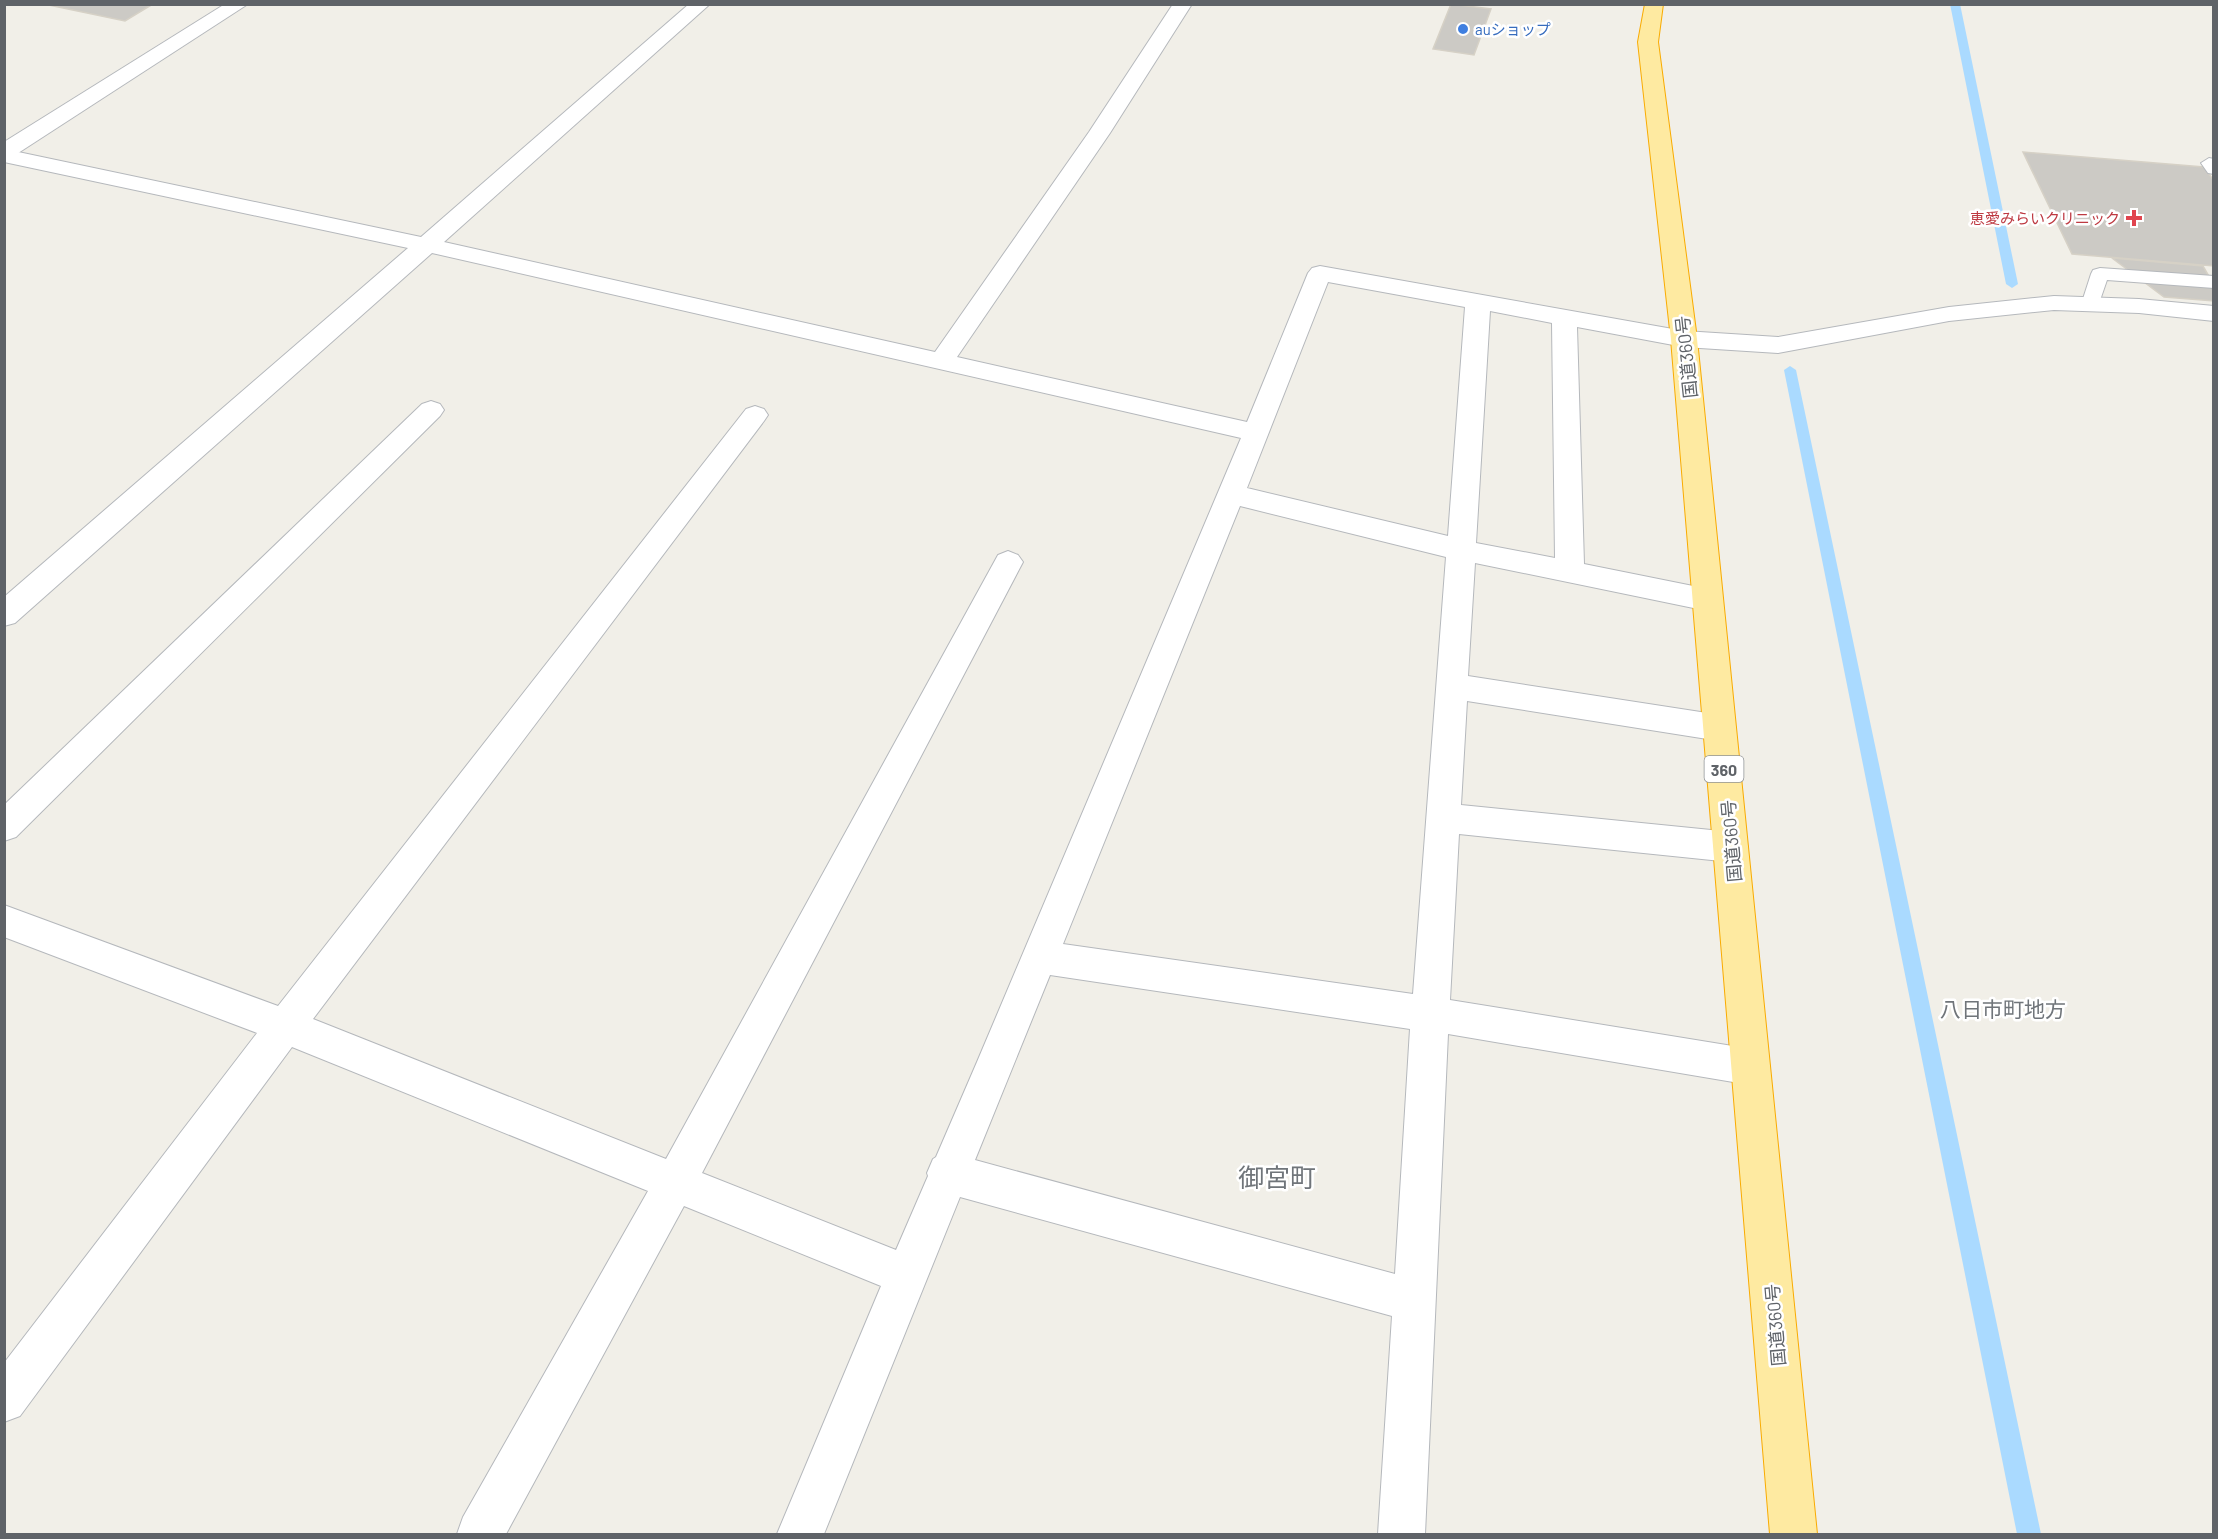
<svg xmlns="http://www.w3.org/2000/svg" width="2218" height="1539" viewBox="0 0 2218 1539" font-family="Barlow,'Noto Sans JP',sans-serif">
	<rect width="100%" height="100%" fill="#f1efe8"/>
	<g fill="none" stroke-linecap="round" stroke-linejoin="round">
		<path fill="#aadaff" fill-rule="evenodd" d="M1950 4H1960L2018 284 2012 288 2006 284Z
			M1790 366 1796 370 2041 1534H2017L1784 370Z"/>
	</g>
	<path fill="#cccac5" stroke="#d6d1c6" stroke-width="1.5" d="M44 4H153L125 21Z
		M1451 4 1491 9 1474 55 1433 49Z
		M2023 152 2204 167 2214 181V266L2072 254Z
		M2112 258 2203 266 2214 285V301L2164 297Z"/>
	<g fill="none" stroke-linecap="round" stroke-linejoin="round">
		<g stroke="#b5b8bc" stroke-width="2">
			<path id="service" d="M2209 158 2214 159V174L2208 173 2201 163Z
				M2100 268 2214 276V288L2107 280 2097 309H2083L2081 305 2091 274 2093 270Z"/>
		</g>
		<g stroke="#b5b8bc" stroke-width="2">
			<path id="minor" d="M689 4H710L444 242 935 352 1089 132 1173 4H1192L1110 133 957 357 1247 422 1308 273 1312 268 1320 266 1684 331 1778 337 1949 307 2054 296 2139 299 2214 306V321L2139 313 2054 310 1949 321 1778 353 1684 347 1577 327 1584 564 1708 589 1719 592 1723 600 1719 608 1708 611 1475 563 1468 676 1720 715 1731 719 1736 728 1731 737 1720 741 1467 701 1461 805 1731 832 1743 837 1748 847 1743 857 1731 862 1459 834 1450 1000 1751 1049 1765 1054 1770 1067 1765 1080 1751 1085 1448 1034 1425 1534H1378L1392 1316 960 1197 824 1534H777L881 1286 684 1206 506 1534H457L463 1517 648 1191 292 1047 20 1416 4 1422V1363L257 1033 4 937V905L278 1006 746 409 755 406 764 409 768 415 764 421 313 1019 666 1159 998 555 1008 551 1018 555 1023 562 702 1173 896 1250 928 1176 927 1173 933 1159 936 1157 977 1062 1241 438 432 253 15 623 4 626V597L408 248 4 162V149L421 237ZM1328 282 1465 307 1448 536 1247 488ZM1490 311 1552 323 1555 558 1476 543ZM1240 506 1446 557 1413 994 1063 944ZM1050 975 1410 1029 1395 1274 975 1160Z
				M431 401 440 404 444 410 440 416 16 837 4 841V805L422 404Z"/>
		</g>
		<g stroke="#b5b8bc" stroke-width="2">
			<path id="tertiary" d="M225 4H248L12 157 4 158V142Z"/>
		</g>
		<g stroke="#f9ab00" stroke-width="2">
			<path id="trunk" d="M1645 4H1663L1658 42 1697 339 1817 1534H1770L1671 339 1638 42Z"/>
		</g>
		<use href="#service" fill="#fff" fill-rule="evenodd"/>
		<use href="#minor" fill="#fff" fill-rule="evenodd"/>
		<use href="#tertiary" fill="#fff" fill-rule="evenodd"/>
		<use href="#trunk" fill="#feeaa1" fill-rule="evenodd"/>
	</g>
	<circle fill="#3f7fe0" stroke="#fff" stroke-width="2" cx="1463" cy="29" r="6"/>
	<path fill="#e0444e" stroke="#fff" stroke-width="2" d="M2131 209h6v6h6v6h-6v6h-6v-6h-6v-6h6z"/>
	<g text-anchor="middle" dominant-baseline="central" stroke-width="5" stroke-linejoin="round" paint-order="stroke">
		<g font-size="15" fill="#366cbe" stroke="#fff" text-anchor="start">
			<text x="1475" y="29">auショップ</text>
		</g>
		<g font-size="15" fill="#be3a42" stroke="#fff" text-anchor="end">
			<text x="2120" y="218">恵愛みらいクリニック</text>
		</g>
		<rect fill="#fff" stroke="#8f9295" stroke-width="1.5" x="1704.5" y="756" width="39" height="26" rx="4.5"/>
		<g font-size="16" font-weight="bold" fill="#5f6368">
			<text x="1724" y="769">360</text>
		</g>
		<g font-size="18" fill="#5f6368" stroke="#fff">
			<text transform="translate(1686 357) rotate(-96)">国道360号</text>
			<text transform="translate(1731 841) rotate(-95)">国道360号</text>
			<text transform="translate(1775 1325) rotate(-95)">国道360号</text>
		</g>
		<g font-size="21" fill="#70757a" stroke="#fff">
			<text x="2003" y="1008">八日市町地方</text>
		</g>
		<g font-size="26" fill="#70757a" stroke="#fff">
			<text x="1277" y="1176">御宮町</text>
		</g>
	</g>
	<rect width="2218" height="1539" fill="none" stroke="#5f6368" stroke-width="12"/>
</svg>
